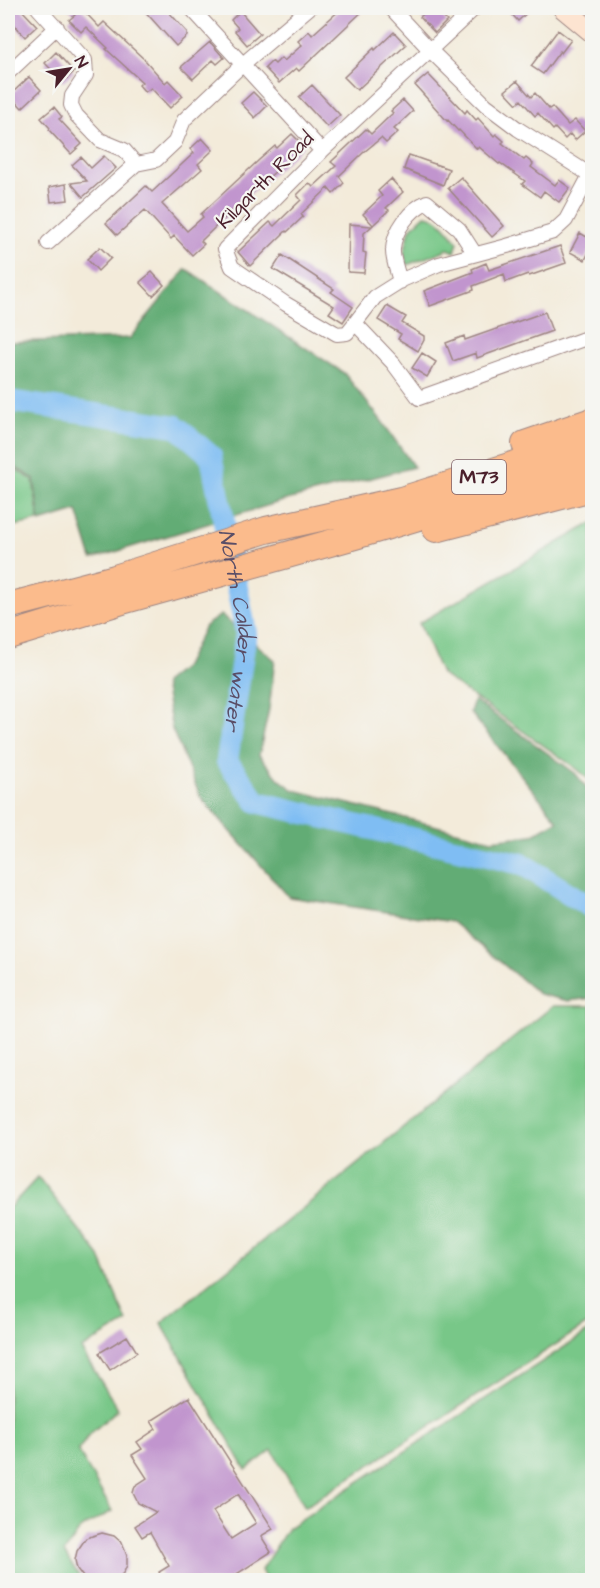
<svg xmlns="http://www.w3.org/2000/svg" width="600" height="1588" viewBox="0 0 600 1588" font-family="'Architects Daughter',sans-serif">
	<rect width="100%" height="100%" fill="#f6f6f2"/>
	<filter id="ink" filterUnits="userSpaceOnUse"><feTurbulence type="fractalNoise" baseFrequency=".0167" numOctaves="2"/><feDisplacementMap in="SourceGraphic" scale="12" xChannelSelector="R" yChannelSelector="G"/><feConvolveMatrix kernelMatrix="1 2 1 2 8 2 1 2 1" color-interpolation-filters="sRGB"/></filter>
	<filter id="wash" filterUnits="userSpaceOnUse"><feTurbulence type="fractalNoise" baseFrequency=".008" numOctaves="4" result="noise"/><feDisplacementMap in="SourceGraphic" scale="24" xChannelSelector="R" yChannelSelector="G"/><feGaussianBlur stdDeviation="1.35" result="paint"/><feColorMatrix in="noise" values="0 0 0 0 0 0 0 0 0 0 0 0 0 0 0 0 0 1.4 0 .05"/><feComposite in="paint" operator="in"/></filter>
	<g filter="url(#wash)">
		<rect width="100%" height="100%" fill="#f3ebda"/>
		<path fill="#78c788" stroke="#61735a" stroke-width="1.5" d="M425 215C439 215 449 232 458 242L455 252 448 249 407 265 404 254 410 229Z
			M8 465 33 480 39 521 8 527Z
			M592 523V782L577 769 441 674 419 623Z
			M553 1006H592V1321L305 1507 272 1450 246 1470 161 1323Z
			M38 1177 99 1255 127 1322 81 1349 118 1409 91 1433 78 1450 112 1511 80 1529 64 1553 82 1580H8V1209Z
			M592 1329V1580H266L261 1570 288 1528Z"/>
		<path fill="#62ac74" stroke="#566650" stroke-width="1.5" d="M186 269 344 373 381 420 414 467 283 501 92 559 77 511 40 522 34 479 8 463V342L130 338Z
			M221 615 275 660 269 709 259 755 279 779 294 790 492 840 532 835 558 821 470 712 474 700 575 773 592 794V998L568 1001 539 994 452 922 289 897 201 798 172 729 164 683 185 666 205 626Z"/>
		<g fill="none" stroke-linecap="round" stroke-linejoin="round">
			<path stroke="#7fbdf3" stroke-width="22" id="s1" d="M8 401 176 426 211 456 246 633 227 761 257 802 522 864 592 908"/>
		</g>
		<g id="blocks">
			<path fill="#c195ce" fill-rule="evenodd" d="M8 8H20L37 26 25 37 8 17Z
				M68 8H81L99 27 104 22 145 60 165 83 168 80 183 96 170 108 151 88 145 92 139 85 142 82 106 49 108 48 86 27 81 32 69 20 75 15Z
				M142 8H165L187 32V36L176 46Z
				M342 8H366L299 71 296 68 279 83 265 68 272 61 275 64 281 58 284 61 302 45 298 41 309 31 312 35Z
				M430 8H434L447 21 435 33 420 17Z
				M506 8H532L518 21Z
				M240 11 260 34 247 45 235 31 238 28 231 20Z
				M558 30 571 40 561 53 560 51 543 74 531 66Z
				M394 32 406 45 357 90 344 77 374 48 375 50Z
				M210 42 224 58 217 64 213 60 193 79 181 67Z
				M56 52 74 72 63 82 45 63Z
				M428 74 465 113 467 110 476 120 478 118 494 136 496 134 504 141 502 143 524 160 526 158 533 164 531 167 555 185 559 180 570 188 559 202 544 191 540 197 522 184 525 181 500 163 499 164 479 147 477 149 459 130 458 131 448 120 447 121 415 85Z
				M29 77 41 90 22 108 10 95Z
				M517 81 531 97 535 93 549 109 552 107 568 125 575 120 585 131 575 140 570 134 565 139 555 128 553 130 538 113 535 116 521 100 517 104 505 91Z
				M312 85 340 115 327 127 299 97Z
				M253 92 267 106 255 118 241 103Z
				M403 100 413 111 394 129 398 132 386 143 381 138 364 152 339 176 344 183 333 194 328 188 301 214 303 217 287 232 286 231 250 266 238 252 270 222 274 226 301 200 297 195 309 183 313 187 336 166 331 162 366 129 371 134 393 113 391 111Z
				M54 107 62 117 59 119 82 144 71 154 49 130 50 128 41 118Z
				M292 134 304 146 241 202 201 241 204 244 192 255 174 236 171 239 145 210 117 235 106 223 146 186 152 192 194 153 190 149 202 138 213 150 198 164 202 169 162 204 187 231 203 217 201 214 259 160 275 146 277 148Z
				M409 155 449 169 443 185 404 169Z
				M104 156 116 168 83 197 71 183 87 181 72 165 81 157 91 168Z
				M461 177 504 226 492 237 448 188Z
				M391 179 403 192 386 208 389 210 373 225 363 214 382 196 378 191Z
				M66 184 68 200 51 202 49 187Z
				M349 224 372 226 364 233 363 252 366 253 364 273 348 272Z
				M580 233 592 240V246L585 260 570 252Z
				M560 246 566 263 529 276 528 274 506 282 504 274 473 286 474 290 430 306 424 291 473 272 472 269 486 263 489 270Z
				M100 247 111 258 98 271 87 259Z
				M282 255 334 289 331 292 353 307 343 322 329 313 334 306 273 269Z
				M152 272 164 285 153 296 140 282Z
				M387 306 406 317 402 323 424 336V340L418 351 398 339 401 334 378 320Z
				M545 312 552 331 477 358 476 353 453 361 446 343 464 336 465 340Z
				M422 353 436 362 427 377 412 368Z
				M127 1336 137 1352 110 1370 99 1353Z
				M189 1397 273 1529 261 1536 271 1552 226 1581H163L159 1572 169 1566 150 1532 142 1537 135 1526 156 1512 138 1503 133 1493 135 1486 147 1478 132 1455 142 1449 137 1442 156 1429 151 1421ZM238 1494 256 1523 231 1539 213 1511Z
				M102 1533 114 1536 122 1543 127 1556V1565L124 1572 116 1581H86L77 1569 75 1560 77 1551 86 1538Z"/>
		</g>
	</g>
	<g filter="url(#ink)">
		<use href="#blocks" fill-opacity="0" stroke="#9e8582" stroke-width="1.5"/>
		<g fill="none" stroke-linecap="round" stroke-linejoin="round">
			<g stroke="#9e8582" stroke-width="16">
				<path id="street" d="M38 8 85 60 86 75 72 96 71 105 76 115 100 140 124 150 136 164
					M191 8 322 151
					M391 8 432 52 486 105 518 129 592 176
					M475 8 322 151 225 249 232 267 286 304 337 334 347 333 355 323 393 363 419 398 592 336
					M8 73 57 27
					M48 243 136 164 156 160 175 142 184 120 243 64 309 8
					M400 282C398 272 392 259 393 249 394 231 410 209 427 202L459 229 475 254
					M355 323 375 297 402 280 439 264 507 246 553 232 566 220 590 175"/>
			</g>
			<g stroke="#9e8582" stroke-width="22">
				<path id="secondary" d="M563 8 592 32"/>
			</g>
			<g stroke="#9e8582" stroke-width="28">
				<path id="highway" d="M525 444 592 421
					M436 529 592 488
					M8 606 115 578 266 530 401 500 592 440
					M8 636 122 601 355 536 592 465"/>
			</g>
			<use href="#street" stroke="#fff" stroke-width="14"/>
			<use href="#secondary" stroke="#fde4d1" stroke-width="20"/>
			<use href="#highway" stroke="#fbbb8c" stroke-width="26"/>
		</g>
	</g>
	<g text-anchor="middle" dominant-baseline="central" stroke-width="4.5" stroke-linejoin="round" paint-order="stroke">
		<rect fill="#f6f6f2" stroke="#7e6067" stroke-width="1.5" x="452" y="460" width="54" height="34" rx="4.5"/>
		<g font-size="20" font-weight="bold" fill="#4a1f2b">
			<text x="479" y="477">M73</text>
		</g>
		<g font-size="21" fill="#4a1f2b" stroke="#f6f6f2">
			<text transform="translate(265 180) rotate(-45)">Kilgarth Road</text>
		</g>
		<g font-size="22" font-style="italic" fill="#5a4e67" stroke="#f6f6f2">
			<text stroke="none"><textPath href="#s1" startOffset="393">North Calder water</textPath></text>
		</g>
	</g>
	<rect width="600" height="1588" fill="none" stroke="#f6f6f2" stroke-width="30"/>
	<g transform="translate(69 69) rotate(60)" stroke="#f6f6f2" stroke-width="4.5" paint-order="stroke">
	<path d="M0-4.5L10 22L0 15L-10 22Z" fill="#4a1f2b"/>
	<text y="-9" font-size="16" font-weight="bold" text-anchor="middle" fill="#4a1f2b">N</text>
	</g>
</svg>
